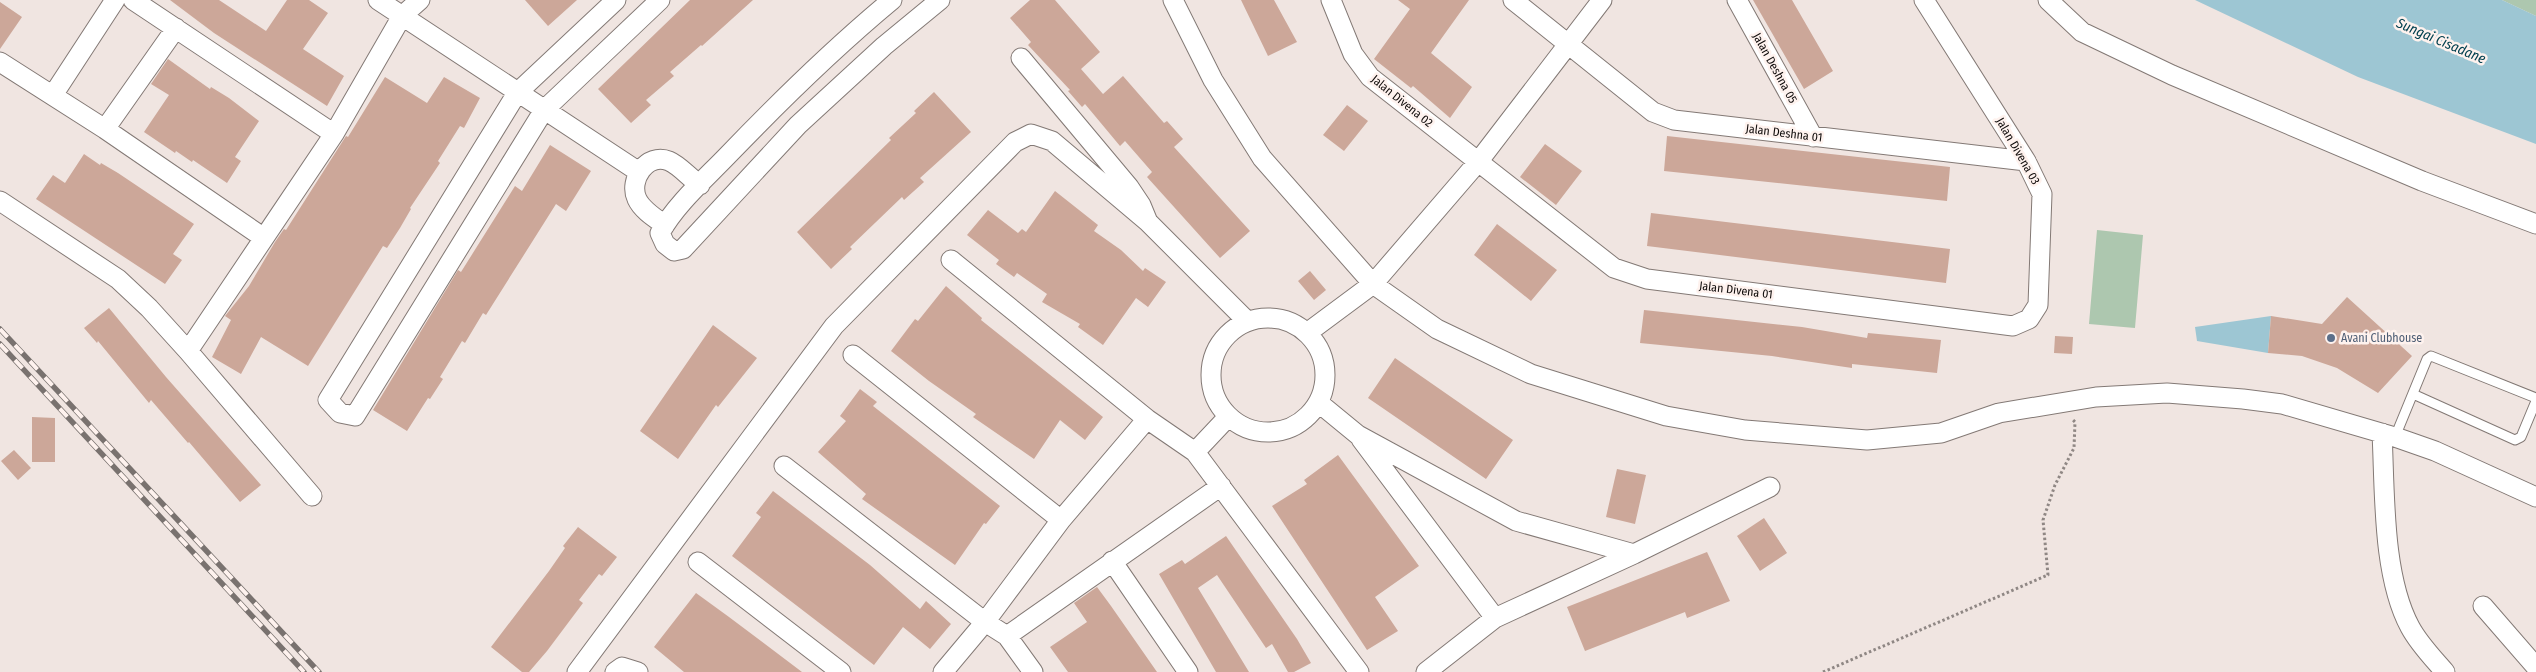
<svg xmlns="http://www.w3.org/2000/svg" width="2536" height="672" viewBox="0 0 2536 672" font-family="'Fira Sans Condensed',sans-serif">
	<rect width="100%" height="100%" fill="#f0e5e1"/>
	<path fill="#adc7af" d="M2502 0H2536V16Z
		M2097 230 2143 235 2135 328 2089 324Z"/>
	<path fill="#9dc6d3" d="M2195 0H2502L2536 16V144L2358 77Z
		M2271 316 2268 353 2197 341 2195 327Z"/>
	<path fill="#cca799" d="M170 0H219L266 31 287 0H309L328 13 303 49 344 76 327 106 214 33Z
		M525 0H577L548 26Z
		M690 0H753L702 46 701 45 670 72 674 76 646 100 651 105 631 123 598 89Z
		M1030 0H1055L1100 52 1081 69 1103 94 1123 76 1164 123 1167 121 1183 139 1174 147 1250 231 1220 258 1147 177 1152 172 1125 141 1120 146 1085 104 1082 107 1068 91 1070 90 1028 45 1031 42 1010 18Z
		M1241 0H1274L1297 42 1268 56Z
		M1398 0H1469L1431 53 1472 87 1450 118 1413 86 1411 88 1374 59 1410 9Z
		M1753 0H1792L1833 71 1804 89Z
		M0 2 22 17 0 49Z
		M168 59 210 89 211 87 229 98 259 121 235 157 241 161 227 183 193 160 192 162 176 151 175 153 144 132 169 95 151 84Z
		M385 77 427 103 444 77 480 98 464 128 460 126 438 161 440 163 410 208 411 209 400 228 387 248 383 246 308 366 261 337 241 374 212 357 231 320 225 316 249 286 275 242 284 229 286 230 346 136 348 137Z
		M934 92 971 132 920 178 924 182 904 200 902 197 850 247 852 249 831 269 797 232 891 140 889 138 916 113 914 111Z
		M1347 105 1368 121 1344 151 1323 135Z
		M1667 136 1950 167 1947 201 1664 171Z
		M1545 144 1582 171 1556 205 1520 177Z
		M550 145 591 171 566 211 556 204 486 315 483 313 465 343 462 341 440 377 443 379 430 399 428 398 407 431 373 410 458 270 461 272 515 186 522 191Z
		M84 154 100 165 101 163 118 173 194 224 173 254 182 260 165 284 36 199 53 175 65 183Z
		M1055 191 1098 225 1094 231 1121 250 1143 271 1145 268 1166 282 1148 307 1136 298 1103 345 1078 327 1080 324 1042 302 1047 294 1017 273 1014 277 996 264 999 260 967 235 988 210 1018 233 1022 229 1026 232Z
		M1651 213 1950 249 1946 283 1647 246Z
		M1497 224 1557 270 1531 301 1474 255Z
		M1310 271 1326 290 1314 300 1298 281Z
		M946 286 982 318 981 320 1103 417 1085 440 1060 420 1034 459 973 417 976 414 929 381 891 351 915 319 918 321Z
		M2347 297 2412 356 2378 393 2337 368 2302 356 2268 353 2271 316 2322 324Z
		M109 308 166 377 261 485 240 502 189 442 188 443 151 400 149 403 98 341 97 343 84 328Z
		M1644 310 1802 327 1867 338 1868 333 1941 340 1937 373 1852 364V368L1772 356 1640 343Z
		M713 325 757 358 718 407 716 405 678 459 640 431Z
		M2055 336 2073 337 2072 354 2054 353Z
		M1395 358 1513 440 1486 479 1368 398Z
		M860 389 877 402 873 406 1000 506 986 524 984 523 955 565 862 499 866 494 818 452 846 421 840 416Z
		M32 417 55 418V462H32Z
		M14 450 31 468 18 480 1 461Z
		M1338 455 1419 566 1375 597 1398 631 1367 650 1272 506 1307 484 1304 480Z
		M1617 469 1646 475 1635 524 1606 517Z
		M773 491 870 565 920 609 926 601 951 624 930 649 903 627 874 665 732 556 761 517 756 513Z
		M1764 518 1787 553 1760 571 1737 536Z
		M578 527 617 557 602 576 599 574 579 600 583 603 547 651 529 672H522L491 647 549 571 565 548 563 546Z
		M1226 536 1297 639 1311 663 1294 672H1288L1272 644 1266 648 1217 575 1198 588 1249 672H1216L1159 574 1182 560 1185 564Z
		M1707 552 1730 601 1687 618 1685 612 1585 651 1567 607Z
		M1097 587 1111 606 1157 672H1068L1050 647 1087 622 1074 603Z
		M696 593 729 617 802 672H684L654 647Z"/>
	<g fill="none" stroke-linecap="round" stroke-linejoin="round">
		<g stroke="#837975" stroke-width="11">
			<path id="lane" d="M2413 394 2515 440 2521 437 2536 401
				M2395 437 2427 359 2431 356 2536 398"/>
		</g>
		<g stroke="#837975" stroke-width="21">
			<path id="street" d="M133 0 334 134
				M378 0 639 172
				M616 0 517 93 328 400 340 413 355 416 544 110 660 0
				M892 0C834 48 780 101 728 155 705 179 676 204 660 233L665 244 674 251 683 249 798 125 884 46 940 0
				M1173 0 1213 80 1262 158 1373 284 1437 329 1531 374 1666 416 1745 430 1867 440 1941 433 1999 413 2096 397 2167 393 2243 399 2282 404 2395 437 2435 451 2536 497
				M1331 0 1353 54 1370 77 1614 268 1647 279 2013 326 2029 319 2038 305 2042 194 2026 161 1924 0
				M1513 0 1653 112 1674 120 2026 161
				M1737 0 1813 137
				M2048 0 2082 32 2172 75 2422 181 2536 224
				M1021 58 1129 187 1141 205 1148 222 1247 321
				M0 62 105 129 264 238
				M53 95 115 0
				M105 129 176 28
				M0 201 118 279 149 308 188 351 312 496
				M665 225C655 218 642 210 637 199 628 180 647 152 669 161 679 165 690 178 700 185
				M951 260 1147 419 1195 452 1359 672
				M1211 375a57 57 0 1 1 114 0a57 57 0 1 1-114 0Z
				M1307 333 1373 284 1478 162 1602 0
				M188 351 334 134 402 16 420 0
				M853 355 1061 520
				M1319 403 1358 435 1516 521 1634 554
				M2382 433C2385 491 2382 575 2410 627 2419 644 2433 658 2445 672
				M1361 439 1495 618
				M1195 452 1228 417
				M784 466 985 622 1007 636 1221 486
				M1112 561 1188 672
				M698 562 841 672
				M2483 606 2536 667
				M1007 636 1033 672
				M577 672 834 326 1015 142 1031 134 1052 141 1148 222
				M615 672 622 667 638 672
				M943 672 985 622 1061 520 1147 419
				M1426 672 1495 618 1634 554 1770 487"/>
		</g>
		<path stroke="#8f8784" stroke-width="3" stroke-dasharray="2.5 2.5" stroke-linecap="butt" d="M1823 672 2048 575 2043 520 2055 485 2074 448 2075 422 2072 419"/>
		<use href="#lane" stroke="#fff" stroke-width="9"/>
		<use href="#street" stroke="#fff" stroke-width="19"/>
		<g stroke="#79726f" stroke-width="5.5">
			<path id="rail" d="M0 329 319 672
				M0 344 304 672"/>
		</g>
		<use href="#rail" stroke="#fef2ee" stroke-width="4" stroke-dasharray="11" stroke-linecap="butt"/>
	</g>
	<circle fill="#5c6f8a" stroke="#fef2ee" stroke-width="2" cx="2331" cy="338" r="5"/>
	<g text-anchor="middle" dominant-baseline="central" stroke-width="5" stroke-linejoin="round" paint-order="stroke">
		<g font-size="12" fill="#0f0b0a" stroke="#fef2ee">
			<text transform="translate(1775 68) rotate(61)">Jalan Deshna 05</text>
			<text transform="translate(1402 101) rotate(39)">Jalan Divena 02</text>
			<text transform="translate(1784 133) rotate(7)">Jalan Deshna 01</text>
			<text transform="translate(2018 151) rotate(60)">Jalan Divena 03</text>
			<text transform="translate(1736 290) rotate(7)">Jalan Divena 01</text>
		</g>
		<g font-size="12" fill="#4e5e75" stroke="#fef2ee" text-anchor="start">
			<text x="2341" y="338">Avani Clubhouse</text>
		</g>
		<g font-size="14" font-style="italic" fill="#02404f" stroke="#fef2ee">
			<text transform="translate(2441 41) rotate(23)">Sungai Cisadane</text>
		</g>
	</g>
</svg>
